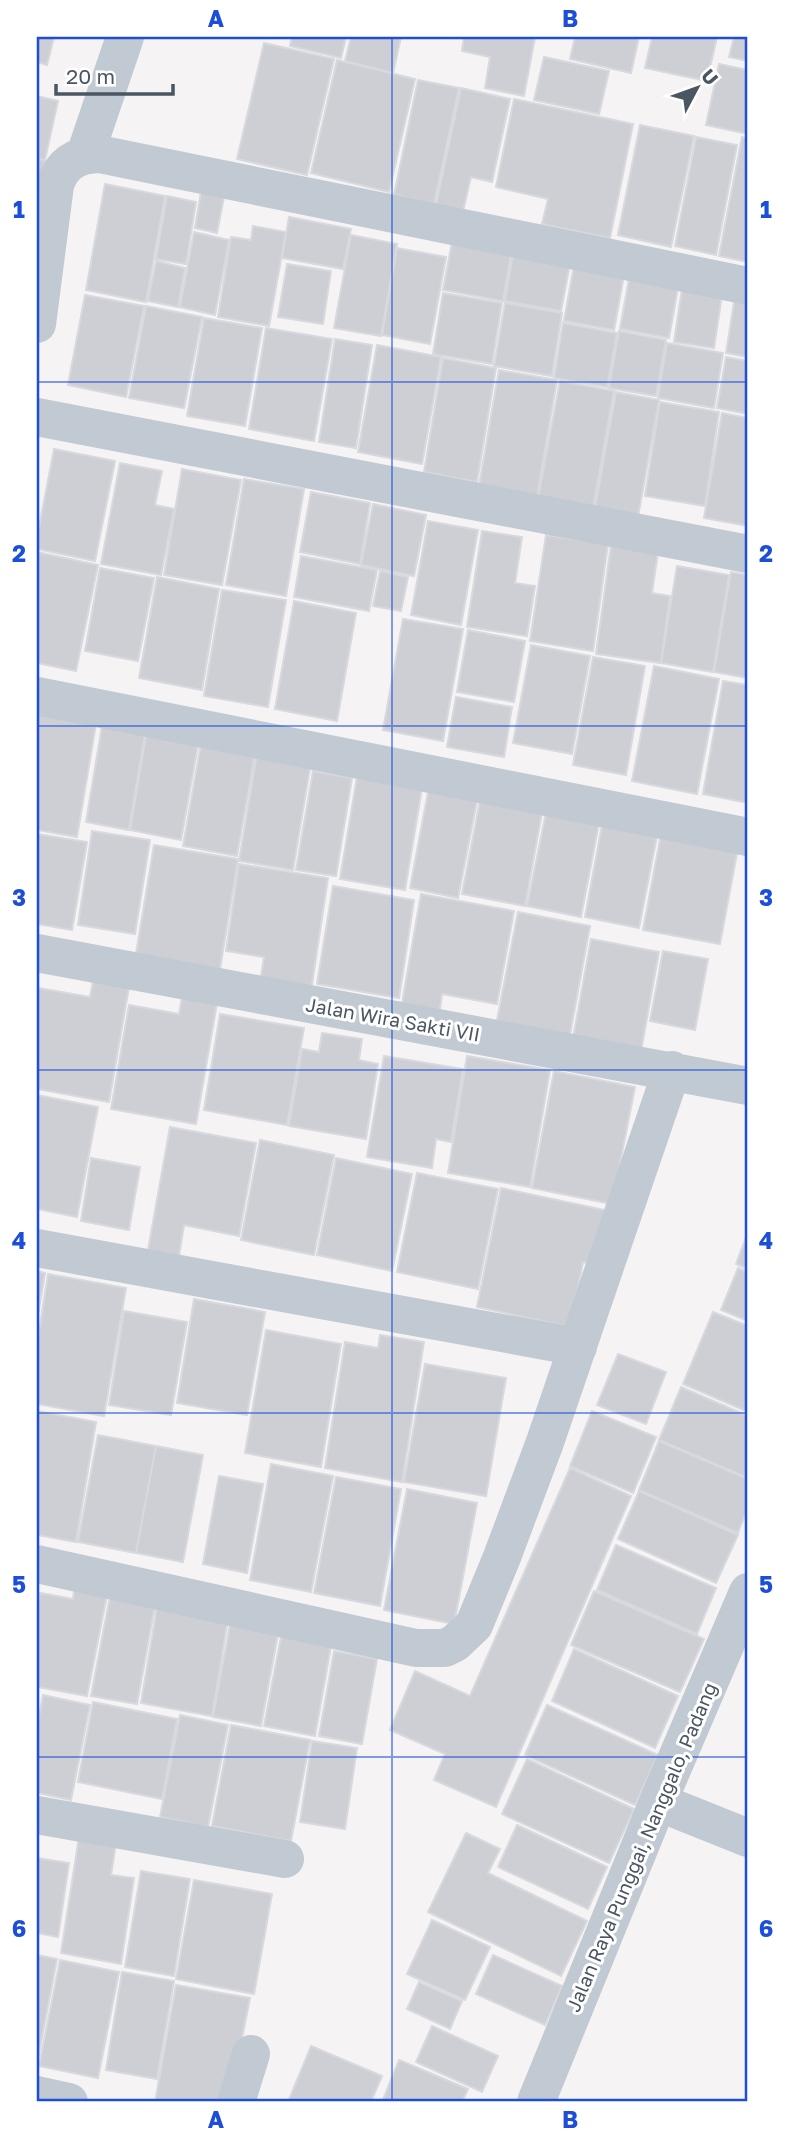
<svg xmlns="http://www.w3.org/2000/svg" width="785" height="2139" viewBox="0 0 785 2139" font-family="'Golos Text',sans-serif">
	<rect width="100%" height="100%" fill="#f5f3f3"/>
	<path fill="#cdcfd5" stroke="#d7d9de" stroke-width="2" d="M37 37H54L47 65 37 62Z
		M292 37H346L341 58 290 46Z
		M351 37H401L393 73 345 61Z
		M464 37H535L524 96 485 88 490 57 462 51Z
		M575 37H639L631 73 570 59Z
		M652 37H717L707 81 645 68Z
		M734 37H748V61L729 57Z
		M264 43 334 59 307 175 237 159Z
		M544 57 609 71 599 114 534 100Z
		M337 60 415 79 389 192 311 173Z
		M719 64 748 70V134L706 125Z
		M418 80 459 88 434 204 394 195Z
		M461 88 510 99 492 182 471 177 463 211 436 205Z
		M37 96 58 101 45 160 37 159Z
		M514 99 633 124 610 238 542 224 548 199 496 187Z
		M640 125 694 136 671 247 618 235Z
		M696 137 737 145 716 255 675 246Z
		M742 137 748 139V262L719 256Z
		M37 159 45 160 37 197Z
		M105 184 165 196 146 302 86 290Z
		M201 192 224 197 217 233 195 228Z
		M167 196 196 202 186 264 156 259Z
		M289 217 351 229 343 269 282 258Z
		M253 226 286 232 269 326 218 317 231 237 251 240Z
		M194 232 229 240 215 315 180 307Z
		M351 235 397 244 381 336 334 328Z
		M453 237 512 248 503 301 443 290Z
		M397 248 446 257 430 344 382 335Z
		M513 254 570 264 561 311 505 301Z
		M156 261 185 268 178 307 148 301Z
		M287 264 331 271 323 324 278 317Z
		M574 265 624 275 614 330 564 321Z
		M630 273 679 282 669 338 620 329Z
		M682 289 722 295 714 348 674 342Z
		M443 293 502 303 492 364 433 354Z
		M85 295 144 306 126 397 68 385Z
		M735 296 748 298V357L726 353Z
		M505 303 562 313 552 376 494 366Z
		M146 306 202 317 184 408 129 398Z
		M204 318 262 328 245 426 187 416Z
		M563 323 617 333 607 387 554 378Z
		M266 328 332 339 314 441 249 429Z
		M619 331 666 340 656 396 609 388Z
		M335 339 372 345 356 448 319 442Z
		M667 343 723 353 714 408 658 398Z
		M377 345 441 357 422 464 358 452Z
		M726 357 748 361V414L717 408Z
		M443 358 496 368 477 482 424 472Z
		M499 370 557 380 537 496 479 486Z
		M560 381 614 391 593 508 538 498Z
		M616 392 659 400 638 517 595 508Z
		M660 402 719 412 705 506 645 496Z
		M722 413 748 418V526L704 518Z
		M54 449 115 461 95 561 37 549V538Z
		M120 463 162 471 155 505 174 509 161 575 101 564Z
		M182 469 241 480 222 585 164 575Z
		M244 479 304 489 286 596 226 585Z
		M311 492 370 503 360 564 300 552Z
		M373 504 426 515 414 576 361 565Z
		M428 521 478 530 461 625 411 615Z
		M482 531 522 537 515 583 535 586 527 636 467 627Z
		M546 535 608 544 593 651 530 641Z
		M611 545 658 552 652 593 670 596 661 663 596 654Z
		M37 552 98 565 76 671 37 663Z
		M301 556 377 570 369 611 294 597Z
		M677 566 729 575 713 672 661 663Z
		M100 568 154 578 138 661 85 651Z
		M380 571 408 577 401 611 373 606Z
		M731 572 748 575V678L714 672Z
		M157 577 219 589 202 690 139 678Z
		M222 590 286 600 268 707 204 696Z
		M294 601 356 613 337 721 275 709Z
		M403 619 463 629 443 741 383 730Z
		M468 630 525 641 514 702 457 692Z
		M531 645 590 656 572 754 513 743Z
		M593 657 645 666 626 775 573 765Z
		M654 666 719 679 697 794 632 781Z
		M723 681 748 685V803L703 794Z
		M456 697 512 707 504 757 447 747Z
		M37 703 96 724 77 837 37 830Z
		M103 720 146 727 129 830 86 822Z
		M148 725 200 734 181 840 130 830Z
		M202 738 256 748 237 856 183 846Z
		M257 753 311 762 293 870 239 861Z
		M359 765 424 776 405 890 340 879Z
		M313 771 352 778 336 876 296 870Z
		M429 787 478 796 458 898 410 888Z
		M482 790 544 802 525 906 462 894Z
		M548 803 601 813 581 917 527 906Z
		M602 825 657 836 639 928 585 917Z
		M92 831 150 840 135 934 78 925Z
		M37 834 87 842 72 930 37 924Z
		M661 834 738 848 720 944 643 930Z
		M154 845 238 859 219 975 135 960Z
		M239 864 328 878 311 991 260 983 264 957 226 951Z
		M333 886 414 900 399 998 317 984Z
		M421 894 514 911 497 1004 442 994 439 1016 401 1009Z
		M518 912 590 926 569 1040 496 1025Z
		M591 939 659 952 641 1051 573 1038Z
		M663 951 708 959 695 1030 650 1021Z
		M93 981 129 987 109 1102 37 1089 38 988 90 997Z
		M182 997 217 1003 196 1124 111 1109 129 1005 179 1014Z
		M220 1014 304 1028 287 1125 204 1110Z
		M322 1033 362 1039 359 1060 378 1064 366 1139 289 1126 302 1049 319 1052Z
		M384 1056 463 1069 451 1142 436 1139 432 1168 367 1157Z
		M467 1056 550 1070 530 1187 448 1173Z
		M554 1071 635 1087 612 1204 532 1188Z
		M37 1095 98 1107 77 1217 37 1209Z
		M170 1127 256 1143 239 1236 184 1225 179 1256 148 1250Z
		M260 1140 334 1155 314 1255 241 1240Z
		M91 1158 140 1167 129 1230 81 1221Z
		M336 1158 412 1174 392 1271 317 1255Z
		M417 1173 498 1189 478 1289 397 1272Z
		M501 1188 609 1211 598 1266 583 1262 570 1327 477 1307Z
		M748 1232V1269L736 1264Z
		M738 1268 748 1272V1321L721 1310Z
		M37 1271 45 1273 37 1321Z
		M48 1274 126 1288 104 1416 37 1404V1345Z
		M194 1299 265 1312 247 1415 177 1403Z
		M124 1311 187 1322 171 1415 109 1405Z
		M713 1312 748 1326V1412L683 1384Z
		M266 1330 341 1344 321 1467 245 1453Z
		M380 1335 424 1342 402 1482 325 1468 345 1342 378 1348Z
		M618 1354 666 1372 646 1424 597 1405Z
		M425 1364 506 1378 486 1496 404 1482Z
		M681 1387 748 1416V1478L659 1440Z
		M37 1411 96 1422 76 1542 37 1535Z
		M592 1411 656 1437 633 1493 570 1466Z
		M98 1435 156 1446 136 1553 78 1542Z
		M659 1441 748 1479V1507L738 1533 639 1490Z
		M156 1446 203 1455 183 1562 136 1553Z
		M271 1464 333 1476 311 1592 250 1580Z
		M570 1468 631 1496 496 1807 434 1780 445 1754 390 1730 415 1671 470 1696Z
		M219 1476 263 1484 247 1573 203 1564Z
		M336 1477 401 1489 380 1606 314 1593Z
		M407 1489 477 1503 454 1624 384 1610Z
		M639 1491 738 1535 716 1583 618 1539Z
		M616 1545 716 1588 697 1634 597 1590Z
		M75 1584 108 1590 87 1696 37 1687V1608L40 1593 73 1599Z
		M111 1591 156 1600 137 1704 91 1696Z
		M594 1591 704 1639 680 1692 571 1645Z
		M158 1601 229 1613 212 1716 141 1703Z
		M232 1614 280 1623 261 1726 213 1717Z
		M283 1626 333 1635 315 1736 264 1726Z
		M574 1649 678 1696 655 1748 552 1701Z
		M334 1651 377 1659 362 1744 319 1736Z
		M43 1695 90 1705 71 1800 37 1793V1727Z
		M93 1702 177 1719 162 1799 78 1782Z
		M547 1705 658 1755 635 1805 525 1755Z
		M180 1715 228 1725 208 1827 160 1817Z
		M231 1725 310 1740 291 1841 212 1826Z
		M312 1741 357 1748 345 1829 300 1822Z
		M527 1759 634 1809 609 1863 502 1814Z
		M517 1825 607 1867 588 1909 498 1867Z
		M466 1833 500 1849 488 1873 587 1921 561 1976 428 1912Z
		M79 1837 116 1843 111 1875 134 1878 121 1964 61 1953Z
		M37 1858 69 1863 58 1937 37 1933Z
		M141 1871 190 1879 174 1976 125 1967Z
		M194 1880 272 1894 254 1994 176 1979Z
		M432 1920 490 1947 465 2000 407 1974Z
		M37 1955 57 1959 37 2064Z
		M493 1955 562 1986 545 2025 476 1994Z
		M60 1960 119 1972 98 2078 39 2066Z
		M122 1972 174 1981 157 2079 106 2070Z
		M419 1982 462 2001 450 2029 407 2009Z
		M176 1985 250 1998 232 2089 218 2102H155Z
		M432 2026 498 2056 482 2092 416 2062Z
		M311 2046 382 2076 371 2102H288Z
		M399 2060 468 2089 462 2102H382Z"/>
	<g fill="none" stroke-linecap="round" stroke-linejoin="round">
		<path stroke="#c1cad2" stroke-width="38" d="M85 155 125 37
			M37 324 55 185C62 163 76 155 99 154L748 286
			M37 417 748 554
			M37 696 748 837
			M37 953 748 1086
			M37 1248 578 1347
			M37 1564 416 1648H445L455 1643 474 1625 502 1557 545 1442 672 1070
			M658 1802 748 1838
			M37 1815 285 1859
			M37 2095 69 2102
			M236 2102 251 2054
			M536 2102 658 1802 748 1592"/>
	</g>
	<path fill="none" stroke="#1d4ed8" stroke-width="2" stroke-opacity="0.55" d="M392 37V2102M37 382H748M37 726H748M37 1070H748M37 1413H748M37 1757H748"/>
	<g text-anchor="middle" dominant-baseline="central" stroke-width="6" stroke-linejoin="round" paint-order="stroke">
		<g font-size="19" fill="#4a5661" stroke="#fff">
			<text transform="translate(393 1019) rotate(10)">Jalan Wira Sakti VII</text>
			<text transform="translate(641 1847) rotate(-67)">Jalan Raya Punggai, Nanggalo, Padang</text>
		</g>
	</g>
	<rect width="785" height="2139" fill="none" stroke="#ffffff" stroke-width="77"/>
	<g transform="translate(697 88) rotate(49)" stroke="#ffffff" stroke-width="5" paint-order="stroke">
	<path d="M0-5L12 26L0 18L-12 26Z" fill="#4a5661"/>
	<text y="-10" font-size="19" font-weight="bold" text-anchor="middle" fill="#4a5661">U</text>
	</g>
	<path d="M56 84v10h117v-10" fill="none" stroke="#4a5661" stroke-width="3.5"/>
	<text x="66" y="84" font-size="21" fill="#4a5661" stroke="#ffffff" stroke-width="5" paint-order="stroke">20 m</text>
	<rect x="38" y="38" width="708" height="2062" fill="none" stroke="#1d4ed8" stroke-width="2.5"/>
	<g font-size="23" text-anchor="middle" font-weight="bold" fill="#1d4ed8">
		<text x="216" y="27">A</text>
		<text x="570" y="27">B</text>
		<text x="19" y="218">1</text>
		<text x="766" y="218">1</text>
		<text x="19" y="562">2</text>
		<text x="766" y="562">2</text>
		<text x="19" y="906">3</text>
		<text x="766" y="906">3</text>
		<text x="19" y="1249">4</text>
		<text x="766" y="1249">4</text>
		<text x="19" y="1593">5</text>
		<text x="766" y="1593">5</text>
		<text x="19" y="1937">6</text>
		<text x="766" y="1937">6</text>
		<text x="216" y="2128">A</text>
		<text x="570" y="2128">B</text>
	</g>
</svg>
